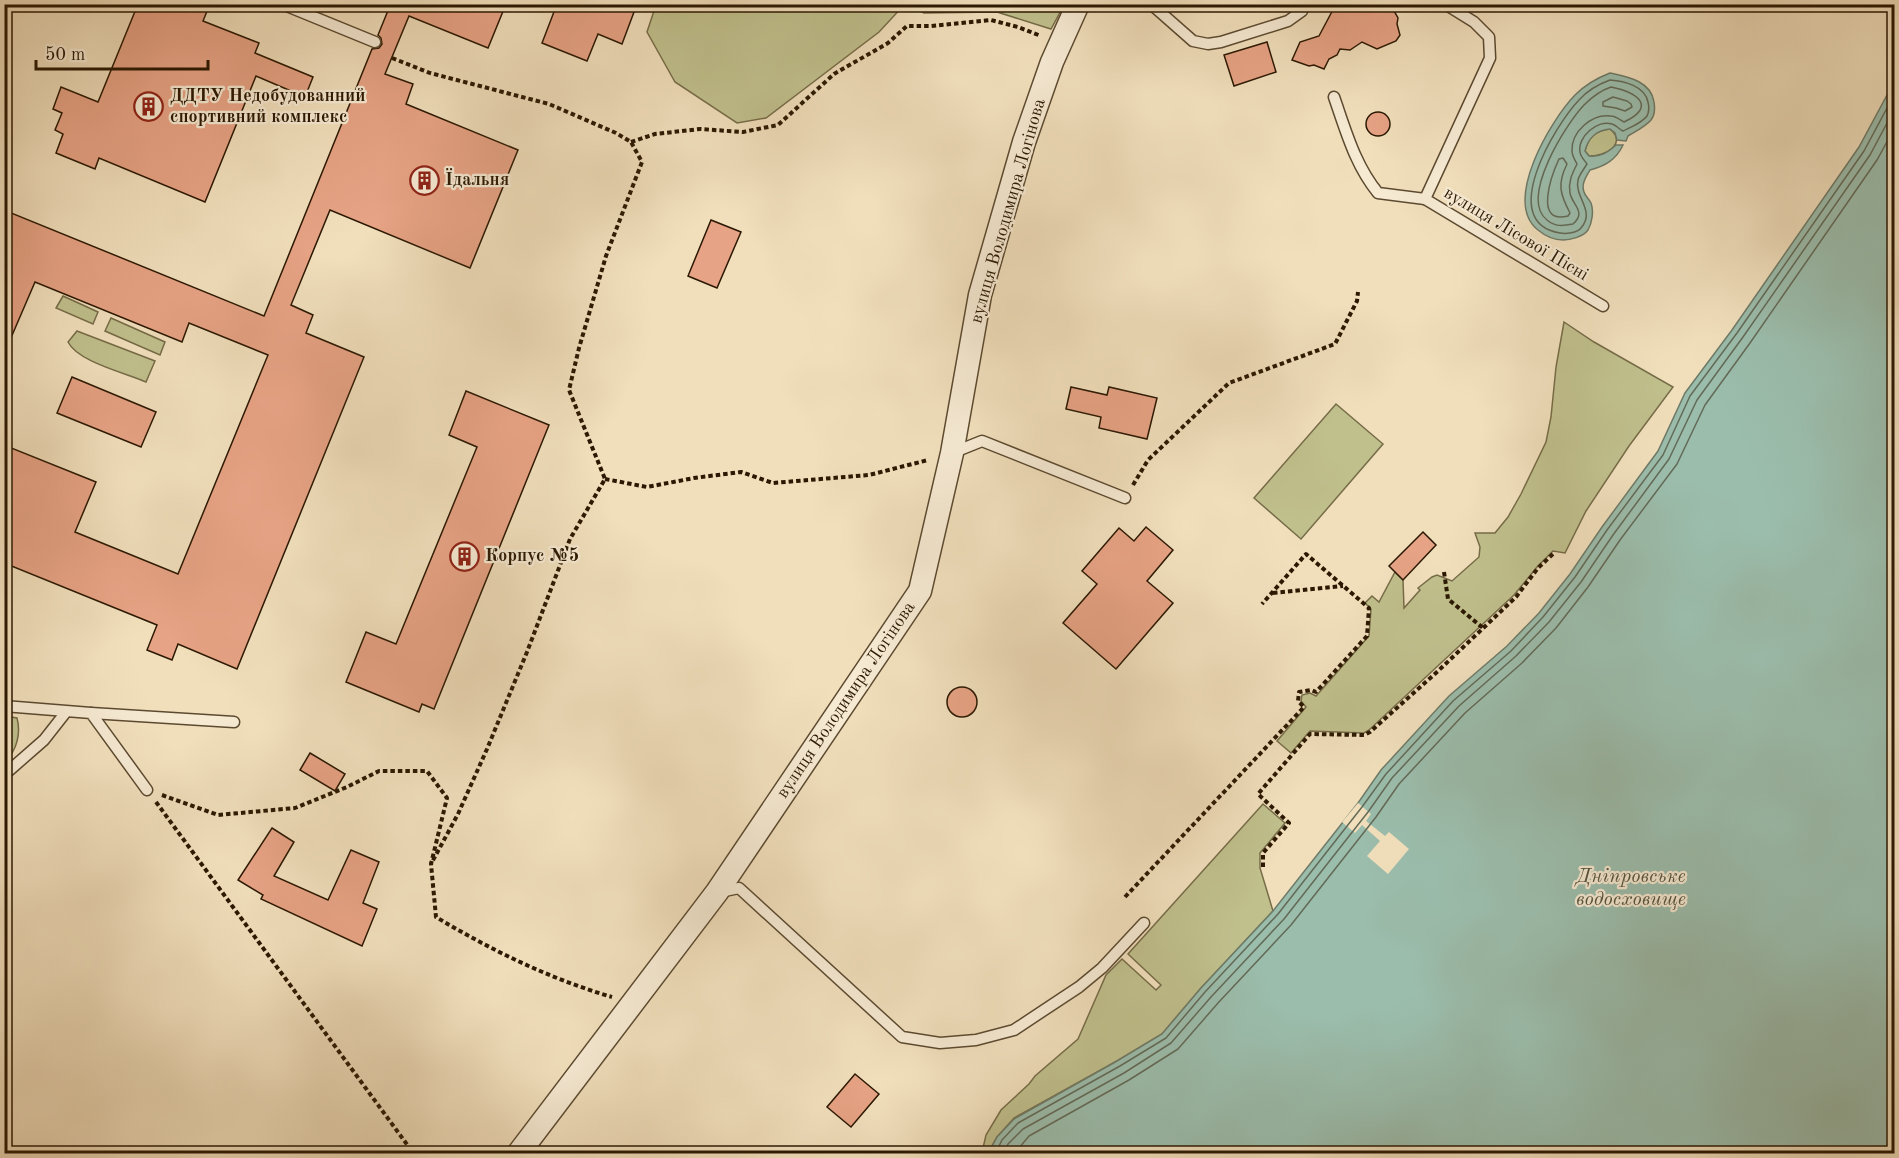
<svg xmlns="http://www.w3.org/2000/svg" width="1899" height="1158" viewBox="0 0 1899 1158" font-family="'Old Standard TT',serif">
  <style>
    .green { fill: #c0c08d; stroke: #766c48; stroke-width: 1.5 }
    .water { fill: #9bbdac; stroke: #6e7b68; stroke-width: 1.5 }
    .pier { fill: #f1dfbc }
    .lines { fill: none; stroke-linecap: round; stroke-linejoin: round }
    .shore { stroke: #636a57; stroke-width: 1.5 }
    .building { fill: #e7a385; stroke: #2b1802; stroke-width: 1.5 }
    .service-casing { stroke: #5c4a30; stroke-width: 13 }
    .minor-casing { stroke: #5c4a30; stroke-width: 25 }
    .path { stroke: #2b1802; stroke-width: 4; stroke-dasharray: 4.5 3; stroke-linecap: butt }
    .service { stroke: #f6ead3; stroke-width: 10 }
    .minor { stroke: #f6ead3; stroke-width: 22 }
    .labels { text-anchor: middle; dominant-baseline: central; stroke-width: 4.5; stroke-linejoin: round; paint-order: stroke }
    .poi-label { font-size: 18px; font-weight: bold; fill: #2b1802; stroke: #f6ead3; text-anchor: start }
    .street-label { font-size: 18px; fill: #2b1802; stroke: #f6ead3 }
    .water-label { font-size: 20px; font-style: italic; fill: #52523e; stroke: #f6ead3 }
  </style>
  <rect width="100%" height="100%" fill="#f1dfbc"/>
  <filter id="stains"><feTurbulence type="fractalNoise" baseFrequency=".00333" numOctaves="4"/><feColorMatrix values="0 0 0 0 .2 0 0 0 0 .09 0 0 0 0 .02 0 0 0 .5 -.17"/></filter>
  <radialGradient id="worn" r=".72"><stop offset=".6" stop-color="#630" stop-opacity="0"/><stop offset="1" stop-color="#630" stop-opacity=".3"/></radialGradient>
  <g class="green">
    <polygon points="656,5 656,4 904,5 879,32 766,118 737,123 675,82 647,32"/>
    <polygon points="908,5 1064,5 1051,29 997,12 924,13"/>
    <path d="M 1610,129 C 1628,144 1604,157 1589,156 L 1585,151 C 1588,138 1597,130 1610,129 Z"/>
    <polygon points="63,296 98,312 93,324 56,308"/>
    <polygon points="111,318 165,342 160,355 105,331"/>
    <polygon points="1564,322 1594,342 1673,387 1629,446 1586,511 1565,553 1553,551 1537,567 1514,595 1369,730 1364,733 1310,731 1291,753 1277,741 1306,707 1301,701 1302,695 1310,693 1316,696 1369,636 1371,609 1365,603 1372,596 1379,602 1395,572 1403,580 1404,608 1420,590 1418,588 1432,577 1437,575 1452,581 1479,557 1480,547 1475,533 1495,533 1508,517 1521,494 1546,442 1551,417 1556,367"/>
    <path d="M 77,331 L 155,361 L 146,382 C 126,373 78,362 68,342 Z"/>
    <polygon points="1336,404 1383,444 1301,539 1254,498"/>
    <path d="M 5,716 L 17,718 C 21,733 17,751 5,761 Z"/>
    <polygon points="1263,804 1285,823 1260,853 1260,868 1273,911 1201,988 1162,1034 1117,1061 1014,1118 997,1137 988,1153 983,1153 983,1148 986,1135 1001,1110 1029,1084 1035,1076 1078,1039 1106,975 1122,959 1156,990 1161,985 1128,954"/>
  </g>
  <g class="water">
    <path d="M 1610,73 C 1628,77 1651,81 1654,102 C 1655,108 1655,115 1651,120 C 1645,127 1636,131 1628,136 L 1626,141 L 1617,140 L 1615,133 L 1610,129 C 1597,130 1588,138 1585,151 L 1589,156 C 1601,157 1607,153 1616,145 L 1623,145 C 1616,160 1605,166 1590,170 C 1586,177 1581,184 1584,192 C 1585,196 1589,199 1591,203 C 1594,211 1592,223 1588,230 C 1583,237 1570,240 1563,240 C 1553,240 1544,235 1538,230 C 1502,201 1551,120 1575,95 C 1585,85 1597,78 1610,73 Z"/>
    <polygon points="1894,82 1894,1153 988,1154 997,1137 1014,1119 1117,1061 1162,1034 1201,988 1273,911 1358,803 1381,770 1449,696 1507,646 1539,613 1570,574 1602,527 1658,451 1685,393 1732,330 1859,147"/>
  </g>
  <polygon class="pier" points="1358,803 1371,814 1366,821 1385,836 1389,832 1409,849 1388,874 1367,856 1380,841 1362,825 1355,833 1342,822"/>
  <g class="lines">
    <g class="shore">
      <path d="M 1610,80 C 1624,81 1645,86 1648,102 C 1649,106 1649,112 1647,116 C 1642,123 1631,127 1623,131 C 1620,130 1616,125 1612,124 C 1598,119 1577,137 1580,152 C 1580,156 1585,161 1587,164 C 1584,169 1579,175 1578,180 C 1574,197 1596,211 1581,228 C 1577,233 1566,234 1560,233 C 1496,223 1555,125 1579,100 C 1587,91 1599,84 1610,80 Z"/>
      <path d="M 1611,87 C 1636,92 1658,106 1624,122 C 1620,120 1616,116 1611,116 C 1592,113 1571,132 1572,151 C 1572,156 1575,160 1577,164 C 1572,174 1568,182 1570,193 C 1572,205 1587,212 1573,224 C 1563,226 1555,227 1547,220 C 1519,198 1566,124 1584,105 C 1591,98 1602,90 1611,87 Z"/>
      <polygon points="1613,97 1627,101 1631,104 1632,107 1625,111 1616,108 1603,106 1603,102"/>
      <path d="M 1563,158 L 1567,164 C 1557,184 1560,194 1570,213 L 1568,216 C 1533,225 1552,174 1559,159 Z"/>
      <polyline points="995,1154 1002,1140 1018,1123 1120,1066 1166,1038 1205,992 1278,914 1362,807 1386,774 1453,701 1511,651 1543,617 1575,577 1607,530 1663,455 1690,396 1737,333 1864,151 1894,95"/>
      <polyline points="1004,1154 1008,1144 1023,1129 1124,1073 1171,1043 1211,997 1284,919 1368,812 1392,778 1459,706 1516,656 1549,622 1581,582 1613,535 1669,459 1697,400 1743,337 1870,155 1894,110"/>
      <polyline points="1014,1154 1029,1136 1129,1080 1178,1049 1218,1003 1291,925 1376,817 1399,784 1465,713 1522,663 1556,628 1588,587 1620,540 1677,464 1705,405 1750,343 1877,160 1894,129"/>
    </g>
  </g>
  <g class="building">
    <polygon points="138,4 210,4 203,21 259,43 255,53 313,77 305,97 256,76 205,202 99,158 95,169 56,153 63,134 55,130 62,113 53,109 61,87 98,102"/>
    <polygon points="383,4 506,4 488,48 409,16 385,74 413,84 406,104 518,150 470,268 330,210 291,305 313,315 306,333 364,357 237,669 178,644 172,660 147,650 157,625 4,563 4,445 96,482 75,532 178,574 268,355 189,323 182,342 35,282 4,354 4,210 264,316 372,49 379,48 382,44 381,38 378,35 389,8"/>
    <polygon points="557,4 637,4 622,44 598,34 587,61 542,43"/>
    <polygon points="1336,4 1390,4 1398,18 1397,24 1400,35 1396,41 1377,49 1362,42 1350,50 1340,49 1337,55 1329,59 1324,69 1314,65 1309,66 1292,60 1300,42 1319,36"/>
    <polygon points="1267,42 1276,72 1234,86 1224,55"/>
    <circle cx="1378" cy="124" r="12"/>
    <polygon points="711,220 741,232 717,288 688,276"/>
    <polygon points="72,377 156,412 141,447 57,413"/>
    <polygon points="1071,387 1107,395 1109,387 1157,398 1147,439 1099,428 1101,417 1066,409"/>
    <polygon points="466,391 549,425 434,709 422,704 419,712 346,682 366,632 396,644 477,447 449,435"/>
    <polygon points="1146,527 1173,550 1147,581 1173,603 1116,669 1063,623 1097,584 1082,571 1119,528 1134,541"/>
    <polygon points="1423,532 1436,545 1403,580 1389,566"/>
    <circle cx="962" cy="702" r="15"/>
    <polygon points="310,753 345,774 335,791 300,770"/>
    <polygon points="272,828 294,842 274,876 328,900 351,850 379,862 363,903 377,909 362,946 261,899 263,895 238,880"/>
    <polygon points="855,1074 879,1094 851,1127 827,1107"/>
  </g>
  <g class="lines">
    <defs>
      <g id="service">
        <polyline points="282,4 375,42"/>
        <polyline points="1151,4 1193,41 1208,44 1221,42 1288,21 1302,11 1305,4"/>
        <polyline points="1445,4 1474,22 1489,37 1490,58 1425,199 1603,306"/>
        <path d="M 1334,97 C 1346,131 1355,165 1378,193 L 1425,199"/>
        <polyline points="952,453 982,441 1125,498"/>
        <polyline points="4,706 91,713 147,790"/>
        <polyline points="91,713 234,722"/>
        <polyline points="4,775 44,740 66,712"/>
        <polyline points="720,892 739,888 902,1037 940,1043 976,1040 1014,1030 1079,987 1102,968 1144,923"/>
      </g>
      <polyline id="minor" points="518,1154 717,892 920,591 952,453 980,295 1024,142 1052,62 1078,4"/>
    </defs>
    <use href="#service" class="service-casing"/>
    <use href="#minor" class="minor-casing"/>
    <g class="path">
      <polyline points="392,58 430,73 549,104 616,133 631,142 642,162 606,256 579,348 569,390 605,479 570,539 527,652 487,749 458,814 431,864"/>
      <polyline points="631,142 655,134 700,129 743,132 778,125 834,74 888,43 907,26 931,26 991,20 1018,27 1041,36"/>
      <polyline points="605,479 647,487 694,478 741,472 773,483 869,475 928,460"/>
      <polyline points="1133,485 1148,460 1229,383 1335,344 1357,301 1358,292"/>
      <polyline points="1444,572 1448,599 1483,628"/>
      <polyline points="1273,593 1343,586"/>
      <path d="M 162,795 L 218,815 L 295,808 L 347,787 L 379,771 L 427,771 L 447,798 L 431,864 L 436,917 C 491,950 550,979 612,997"/>
      <polyline points="156,802 414,1154"/>
      <polyline points="1263,867 1263,853 1289,823 1258,794 1310,734 1364,735 1370,732 1438,671 1516,597 1538,568 1554,553"/>
      <polyline points="1125,897 1304,707 1298,701 1299,692 1311,690 1316,692 1367,636 1369,608 1306,554 1262,604"/>
    </g>
    <use href="#service" class="service"/>
    <use href="#minor" class="minor"/>
  </g>
  <defs>
    <symbol id="building-ring" viewBox="-11 -11 22 22"><circle r="9.5" fill="#f6ead3" stroke="#8f2418" stroke-width="1.5"/><path d="M-4-6H4V6H1V3H-1V6H-4ZM-2.5-4.3h1.7v1.8h-1.7ZM.8-4.3h1.7v1.8H.8ZM-2.5-1h1.7V.8h-1.7ZM.8-1h1.7V.8H.8Z" fill="#8f2418"/></symbol>
  </defs>
  <g fill-rule="evenodd">
    <use href="#building-ring" x="132" y="90" width="33" height="33"/>
    <use href="#building-ring" x="408" y="164" width="33" height="33"/>
    <use href="#building-ring" x="448" y="540" width="33" height="33"/>
  </g>
  <g class="labels">
    <g class="poi-label">
      <text x="170" y="96">ДДТУ Недобудованний<tspan x="170" dy="21">спортивний комплекс</tspan></text>
      <text x="445" y="180">Їдальня</text>
      <text x="485" y="556">Корпус №5</text>
    </g>
    <g class="street-label">
      <text transform="translate(1008 211) rotate(-74)">вулиця Володимира Логінова</text>
      <text transform="translate(1516 234) rotate(31)">вулиця Лісової Пісні</text>
      <text transform="translate(846 700) rotate(-56)">вулиця Володимира Логінова</text>
    </g>
    <g class="water-label">
      <text x="1631" y="877">Дніпровське<tspan x="1631" dy="23">водосховище</tspan></text>
    </g>
  </g>
  <rect width="1899" height="1158" fill="none" stroke="#f1dfbc" stroke-width="24"/>
  <rect x="6" y="6" width="1887" height="1146" fill="none" stroke="#2b1802" stroke-width="3"/>
  <rect x="12" y="12" width="1875" height="1134" fill="none" stroke="#2b1802" stroke-width="1.5"/>
  <path d="M36 60v9h172v-9" fill="none" stroke="#2b1802" stroke-width="3"/>
  <text x="45" y="60" font-size="18" fill="#2b1802" stroke="#f6ead3" stroke-width="4.5" paint-order="stroke">50 m</text>
  <rect width="100%" height="100%" filter="url(#stains)"/>
  <rect width="100%" height="100%" fill="url(#worn)"/>
</svg>
